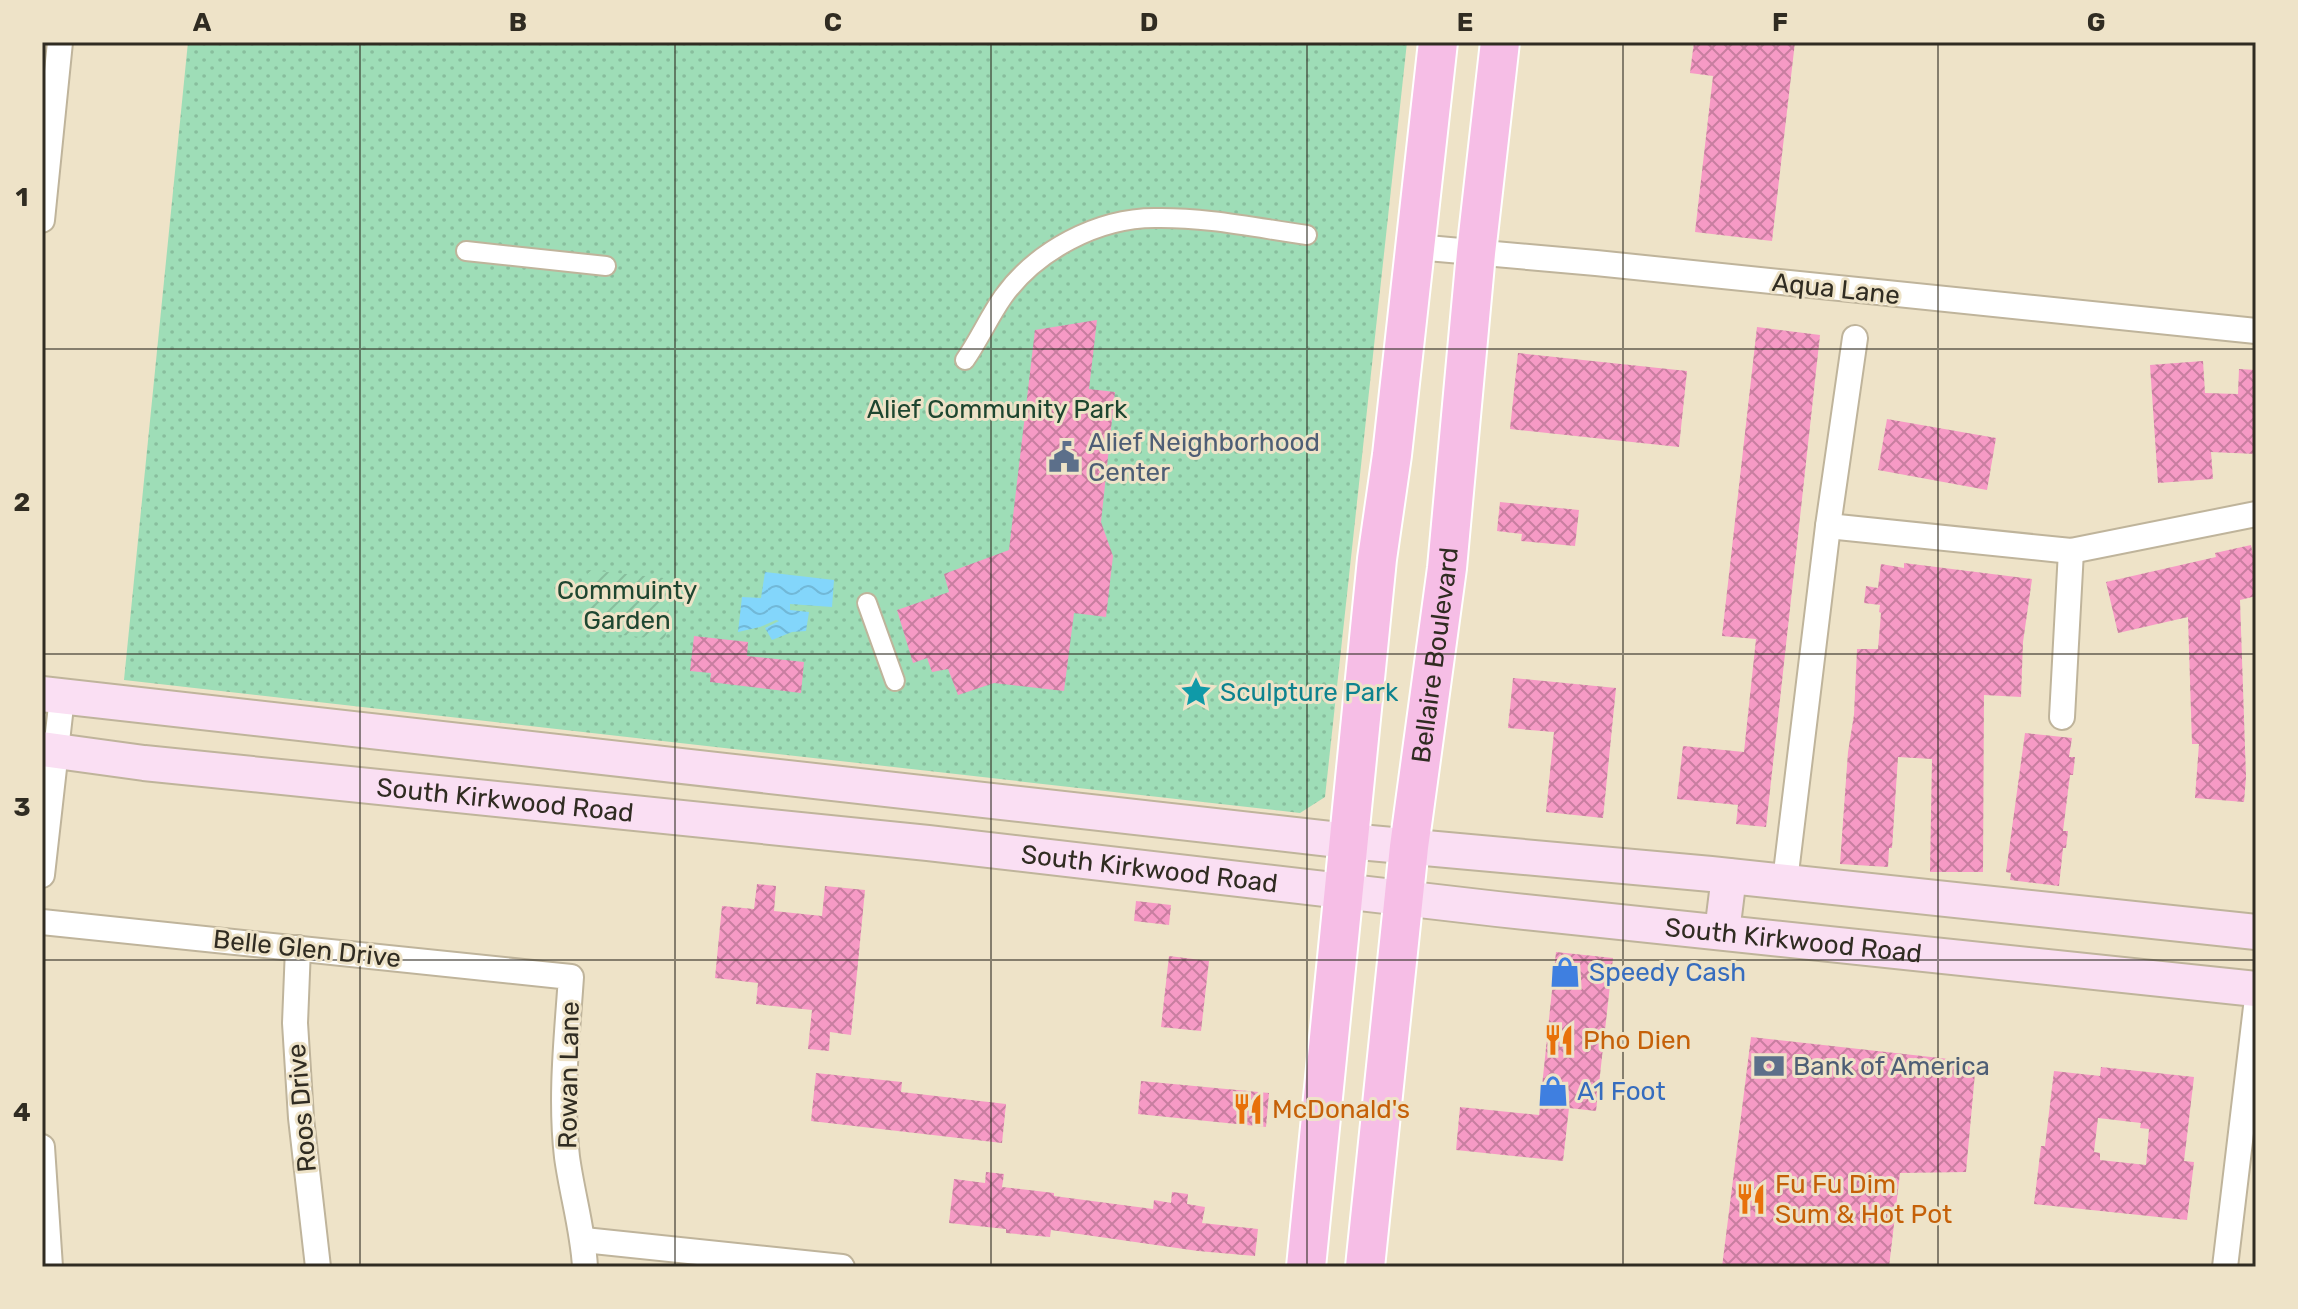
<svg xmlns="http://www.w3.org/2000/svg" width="2298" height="1309" viewBox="0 0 2298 1309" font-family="Rubik,sans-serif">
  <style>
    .park { fill: url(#park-dots) }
    .garden { fill: url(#garden-furrows) }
    .water { fill: url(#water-waves) }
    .building { fill: url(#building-cross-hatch); fill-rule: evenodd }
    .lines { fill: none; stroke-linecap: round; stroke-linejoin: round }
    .pedestrian-casing { stroke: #bfb49b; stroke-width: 22 }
    .minor-casing { stroke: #bfb49b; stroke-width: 28 }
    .secondary-casing { stroke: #bfb49b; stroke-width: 38 }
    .primary-casing { stroke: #fff; stroke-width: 42 }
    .pedestrian { stroke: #fff; stroke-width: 18 }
    .minor { stroke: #fff; stroke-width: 24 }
    .secondary { stroke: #fadff3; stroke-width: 34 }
    .primary { stroke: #f6bee6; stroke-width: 38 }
    .grid { fill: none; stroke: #302c22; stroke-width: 2; stroke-opacity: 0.55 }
    .labels { text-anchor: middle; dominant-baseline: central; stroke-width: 6; stroke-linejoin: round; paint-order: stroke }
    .street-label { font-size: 26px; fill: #302c22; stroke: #eee3c8 }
    .park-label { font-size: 26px; fill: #1e4630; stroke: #eee3c8 }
    .service-label { font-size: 26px; fill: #4e5e75; stroke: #eee3c8; text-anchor: start }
    .culture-label { font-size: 26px; fill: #0d838f; stroke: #eee3c8; text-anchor: start }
    .shop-label { font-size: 26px; fill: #366cbe; stroke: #eee3c8; text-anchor: start }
    .food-label { font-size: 26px; fill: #c56008; stroke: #eee3c8; text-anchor: start }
    .neatline { fill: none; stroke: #302c22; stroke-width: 3 }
    .grid-label { font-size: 26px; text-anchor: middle; font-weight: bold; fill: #302c22 }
  </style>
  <defs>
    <pattern id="park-dots" width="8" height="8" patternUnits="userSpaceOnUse" patternTransform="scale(2)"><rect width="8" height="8" fill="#9eddb7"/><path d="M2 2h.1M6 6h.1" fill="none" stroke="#88be9d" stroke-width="1.8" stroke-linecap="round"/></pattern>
    <pattern id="garden-furrows" width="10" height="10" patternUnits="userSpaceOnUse" patternTransform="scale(2)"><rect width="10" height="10" fill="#9eddb7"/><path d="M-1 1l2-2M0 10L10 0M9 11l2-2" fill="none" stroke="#88be9d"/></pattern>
    <pattern id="water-waves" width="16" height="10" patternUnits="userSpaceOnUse" patternTransform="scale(2)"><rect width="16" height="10" fill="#83d6fb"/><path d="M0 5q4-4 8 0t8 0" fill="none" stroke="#71b8d7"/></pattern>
    <pattern id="building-cross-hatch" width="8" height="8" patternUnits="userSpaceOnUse" patternTransform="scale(2)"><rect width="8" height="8" fill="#f69ac5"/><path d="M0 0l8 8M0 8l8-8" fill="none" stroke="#c87ea0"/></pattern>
  </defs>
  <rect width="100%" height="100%" fill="#eee3c8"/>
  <polygon class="park" points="188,42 1407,42 1325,797 1300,813 124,680"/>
  <polygon class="garden" points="588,570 673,579 665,640 589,631 582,626"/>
  <polygon class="water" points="765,572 834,580 832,607 790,604 790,610 809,612 806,631 792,632 772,640 765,628 779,621 776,620 760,627 738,632 742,597 761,598"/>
  <g class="building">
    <polygon points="1694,42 1795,42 1772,241 1695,232 1713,76 1690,73"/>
    <polygon points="1097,320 1089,389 1115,392 1101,522 1113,556 1106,617 1074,613 1064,691 994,683 958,695 948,669 932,672 927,658 913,663 897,610 949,592 944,574 1009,550 1035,330"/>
    <polygon points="1757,327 1820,335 1766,827 1736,824 1738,805 1677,799 1683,746 1744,752 1756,639 1722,636"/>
    <polygon points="1518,353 1687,371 1679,447 1510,429"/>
    <polygon points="2203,361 2205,393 2238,394 2239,369 2256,370 2256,454 2211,452 2213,479 2158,483 2150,365"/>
    <polygon points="1887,419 1996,438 1987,490 1878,470"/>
    <polygon points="1500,502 1579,510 1575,546 1521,541 1522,534 1497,531"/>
    <polygon points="2251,545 2256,570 2256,596 2240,600 2246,777 2244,802 2195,798 2199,744 2192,744 2188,617 2118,633 2106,582 2216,557 2215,553"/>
    <polygon points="1904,563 2032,579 2023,642 2021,697 1984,695 1983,872 1930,872 1932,759 1898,757 1892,848 1889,848 1888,867 1840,864 1848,752 1854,715 1857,649 1878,649 1881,613 1879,612 1880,605 1864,603 1866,586 1878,588 1881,564 1904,568"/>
    <polygon points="694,636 748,642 747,656 804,662 801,693 710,682 711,673 690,671"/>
    <polygon points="1513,678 1616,688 1603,818 1546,812 1554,732 1508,728"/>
    <polygon points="2025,733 2072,738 2069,757 2075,757 2073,775 2070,775 2063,831 2068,831 2066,848 2063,848 2059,886 2010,880 2011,873 2006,872"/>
    <polygon points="757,884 776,886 774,911 822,916 825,886 865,890 851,1035 830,1032 829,1051 808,1049 812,1010 756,1004 758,983 715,978 722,906 754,909"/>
    <polygon points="1136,901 1171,905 1169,925 1134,921"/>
    <polygon points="1556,952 1613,958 1596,1111 1569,1108 1563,1161 1456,1150 1460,1107 1539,1115"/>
    <polygon points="1169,956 1209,961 1201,1031 1161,1027"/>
    <polygon points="1751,1037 1976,1062 1966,1172 1900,1173 1889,1267 1722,1267"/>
    <path d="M 2101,1067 L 2194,1077 L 2184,1161 L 2194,1162 L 2187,1220 L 2034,1204 L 2041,1146 L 2045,1146 L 2054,1071 L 2100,1076 ZM 2098,1118 L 2141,1123 L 2140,1128 L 2149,1129 L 2146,1165 L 2100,1160 L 2100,1153 L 2094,1152 Z"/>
    <polygon points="816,1073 902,1082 901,1092 1006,1104 1002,1143 811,1121"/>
    <polygon points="1141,1081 1269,1093 1266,1127 1138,1114"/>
    <polygon points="986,1172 1004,1174 1002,1187 1054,1193 1054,1196 1153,1209 1154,1200 1171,1203 1172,1192 1188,1194 1187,1204 1205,1207 1202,1223 1258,1229 1255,1256 1198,1251 1051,1230 1050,1237 1006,1233 1006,1229 949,1223 954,1179 985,1183"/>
  </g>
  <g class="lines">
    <defs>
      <g id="pedestrian">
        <polyline points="466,251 606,266"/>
        <path d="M 965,360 C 979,340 989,317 1003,297 C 1036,251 1097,218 1155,218 C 1205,217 1257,228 1307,235"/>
        <polyline points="867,603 895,681"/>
      </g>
      <g id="minor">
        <polyline points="42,220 60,42"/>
        <polyline points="1416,247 1596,263 2256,331"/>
        <polyline points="1828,526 2071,551 2256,514"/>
        <polyline points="2062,717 2071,551"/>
        <polyline points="42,875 62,697"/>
        <polyline points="1785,881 1828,526 1855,338"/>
        <path d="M 42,922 L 571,977 C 567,1036 560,1097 567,1157 C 572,1194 583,1230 585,1267"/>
        <polyline points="298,948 295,1023 301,1118 318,1267"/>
        <polyline points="42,1147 50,1267"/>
        <polyline points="584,1240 842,1267"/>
        <polyline points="2225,1267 2256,1007"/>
      </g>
      <g id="secondary">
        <polyline points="42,694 1348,841 1711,874 2256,932"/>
        <path id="s1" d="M 42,749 L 144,763 L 928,843 L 1497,909 L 2256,989"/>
        <polyline points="1722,932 1729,876"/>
      </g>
      <g id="primary">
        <polyline points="1306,1267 1377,559 1392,455 1438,42"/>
        <path id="s2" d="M 1365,1267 L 1409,847 L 1447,568 L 1476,253 L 1500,42"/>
      </g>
    </defs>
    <use href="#pedestrian" class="pedestrian-casing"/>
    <use href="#minor" class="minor-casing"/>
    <use href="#secondary" class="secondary-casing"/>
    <use href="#primary" class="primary-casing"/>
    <use href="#pedestrian" class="pedestrian"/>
    <use href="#minor" class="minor"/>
    <use href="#secondary" class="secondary"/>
    <use href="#primary" class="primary"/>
  </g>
  <path class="grid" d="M 360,42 L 360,1267M 675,42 L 675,1267M 991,42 L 991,1267M 1307,42 L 1307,1267M 1623,42 L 1623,1267M 1938,42 L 1938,1267M 42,349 L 2256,349M 42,654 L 2256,654M 42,960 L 2256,960"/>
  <defs>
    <symbol id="civic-bare" viewBox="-9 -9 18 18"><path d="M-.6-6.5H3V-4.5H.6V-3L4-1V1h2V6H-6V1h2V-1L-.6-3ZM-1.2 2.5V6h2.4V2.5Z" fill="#5c6f8a" stroke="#eee3c8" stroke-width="2.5" paint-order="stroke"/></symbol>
    <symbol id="sight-bare" viewBox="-9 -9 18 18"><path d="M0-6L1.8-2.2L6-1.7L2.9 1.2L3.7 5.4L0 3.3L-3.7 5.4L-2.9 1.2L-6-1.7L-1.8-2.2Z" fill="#0f9aa8" stroke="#eee3c8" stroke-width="2.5" paint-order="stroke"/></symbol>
    <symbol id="shop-bare" viewBox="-9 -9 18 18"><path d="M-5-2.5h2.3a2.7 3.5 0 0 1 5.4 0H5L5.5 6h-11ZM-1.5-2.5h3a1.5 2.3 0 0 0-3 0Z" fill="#3f7fe0" stroke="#eee3c8" stroke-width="2.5" paint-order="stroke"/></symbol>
    <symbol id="restaurant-bare" viewBox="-9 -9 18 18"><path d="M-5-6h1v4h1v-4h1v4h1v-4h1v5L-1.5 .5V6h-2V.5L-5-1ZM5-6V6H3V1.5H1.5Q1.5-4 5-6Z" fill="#e8710a" stroke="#eee3c8" stroke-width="2.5" paint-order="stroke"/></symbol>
    <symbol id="bank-bare" viewBox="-9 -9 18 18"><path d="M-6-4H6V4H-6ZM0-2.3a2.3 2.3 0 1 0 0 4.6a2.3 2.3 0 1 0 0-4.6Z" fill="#5c6f8a" stroke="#eee3c8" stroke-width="2.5" paint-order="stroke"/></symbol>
  </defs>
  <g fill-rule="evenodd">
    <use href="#civic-bare" x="1042" y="435" width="44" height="44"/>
    <use href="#sight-bare" x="1174" y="670" width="44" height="44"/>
    <use href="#shop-bare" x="1543" y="950" width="44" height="44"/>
    <use href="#restaurant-bare" x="1537" y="1018" width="44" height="44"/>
    <use href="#bank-bare" x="1747" y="1044" width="44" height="44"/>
    <use href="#shop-bare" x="1531" y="1069" width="44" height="44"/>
    <use href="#restaurant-bare" x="1226" y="1087" width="44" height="44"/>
    <use href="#restaurant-bare" x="1729" y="1177" width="44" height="44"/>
  </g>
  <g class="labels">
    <g class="street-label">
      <text transform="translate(1836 289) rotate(6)">Aqua Lane</text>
      <text stroke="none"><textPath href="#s2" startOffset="616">Bellaire Boulevard</textPath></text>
      <text stroke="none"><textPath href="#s1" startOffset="466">South Kirkwood Road</textPath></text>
      <text stroke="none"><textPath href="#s1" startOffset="1114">South Kirkwood Road</textPath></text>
      <text stroke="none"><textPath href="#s1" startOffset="1762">South Kirkwood Road</textPath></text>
      <text transform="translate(307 949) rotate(6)">Belle Glen Drive</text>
      <text transform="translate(569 1075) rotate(-89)">Rowan Lane</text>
      <text transform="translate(302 1108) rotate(-95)">Roos Drive</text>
    </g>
    <g class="park-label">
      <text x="997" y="409">Alief Community Park</text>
      <text x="627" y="590">Commuinty<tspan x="627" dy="30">Garden</tspan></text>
    </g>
    <g class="service-label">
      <text x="1088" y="442">Alief Neighborhood<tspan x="1088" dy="30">Center</tspan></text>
      <text x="1793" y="1066">Bank of America</text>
    </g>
    <g class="culture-label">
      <text x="1220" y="692">Sculpture Park</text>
    </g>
    <g class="shop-label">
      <text x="1589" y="972">Speedy Cash</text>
      <text x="1577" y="1091">A1 Foot</text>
    </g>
    <g class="food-label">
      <text x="1583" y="1040">Pho Dien</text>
      <text x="1272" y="1109">McDonald's</text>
      <text x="1775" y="1184">Fu Fu Dim<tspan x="1775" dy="30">Sum &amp; Hot Pot</tspan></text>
    </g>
  </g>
  <rect width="2298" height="1309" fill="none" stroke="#eee3c8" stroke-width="88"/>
  <rect x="44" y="44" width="2210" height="1221" class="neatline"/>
  <g class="grid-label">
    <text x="202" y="31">A</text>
    <text x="518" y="31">B</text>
    <text x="833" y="31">C</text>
    <text x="1149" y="31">D</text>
    <text x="1465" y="31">E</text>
    <text x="1780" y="31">F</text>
    <text x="2096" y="31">G</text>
    <text x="22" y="206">1</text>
    <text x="22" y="511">2</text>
    <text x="22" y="816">3</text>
    <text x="22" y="1121">4</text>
  </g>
</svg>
